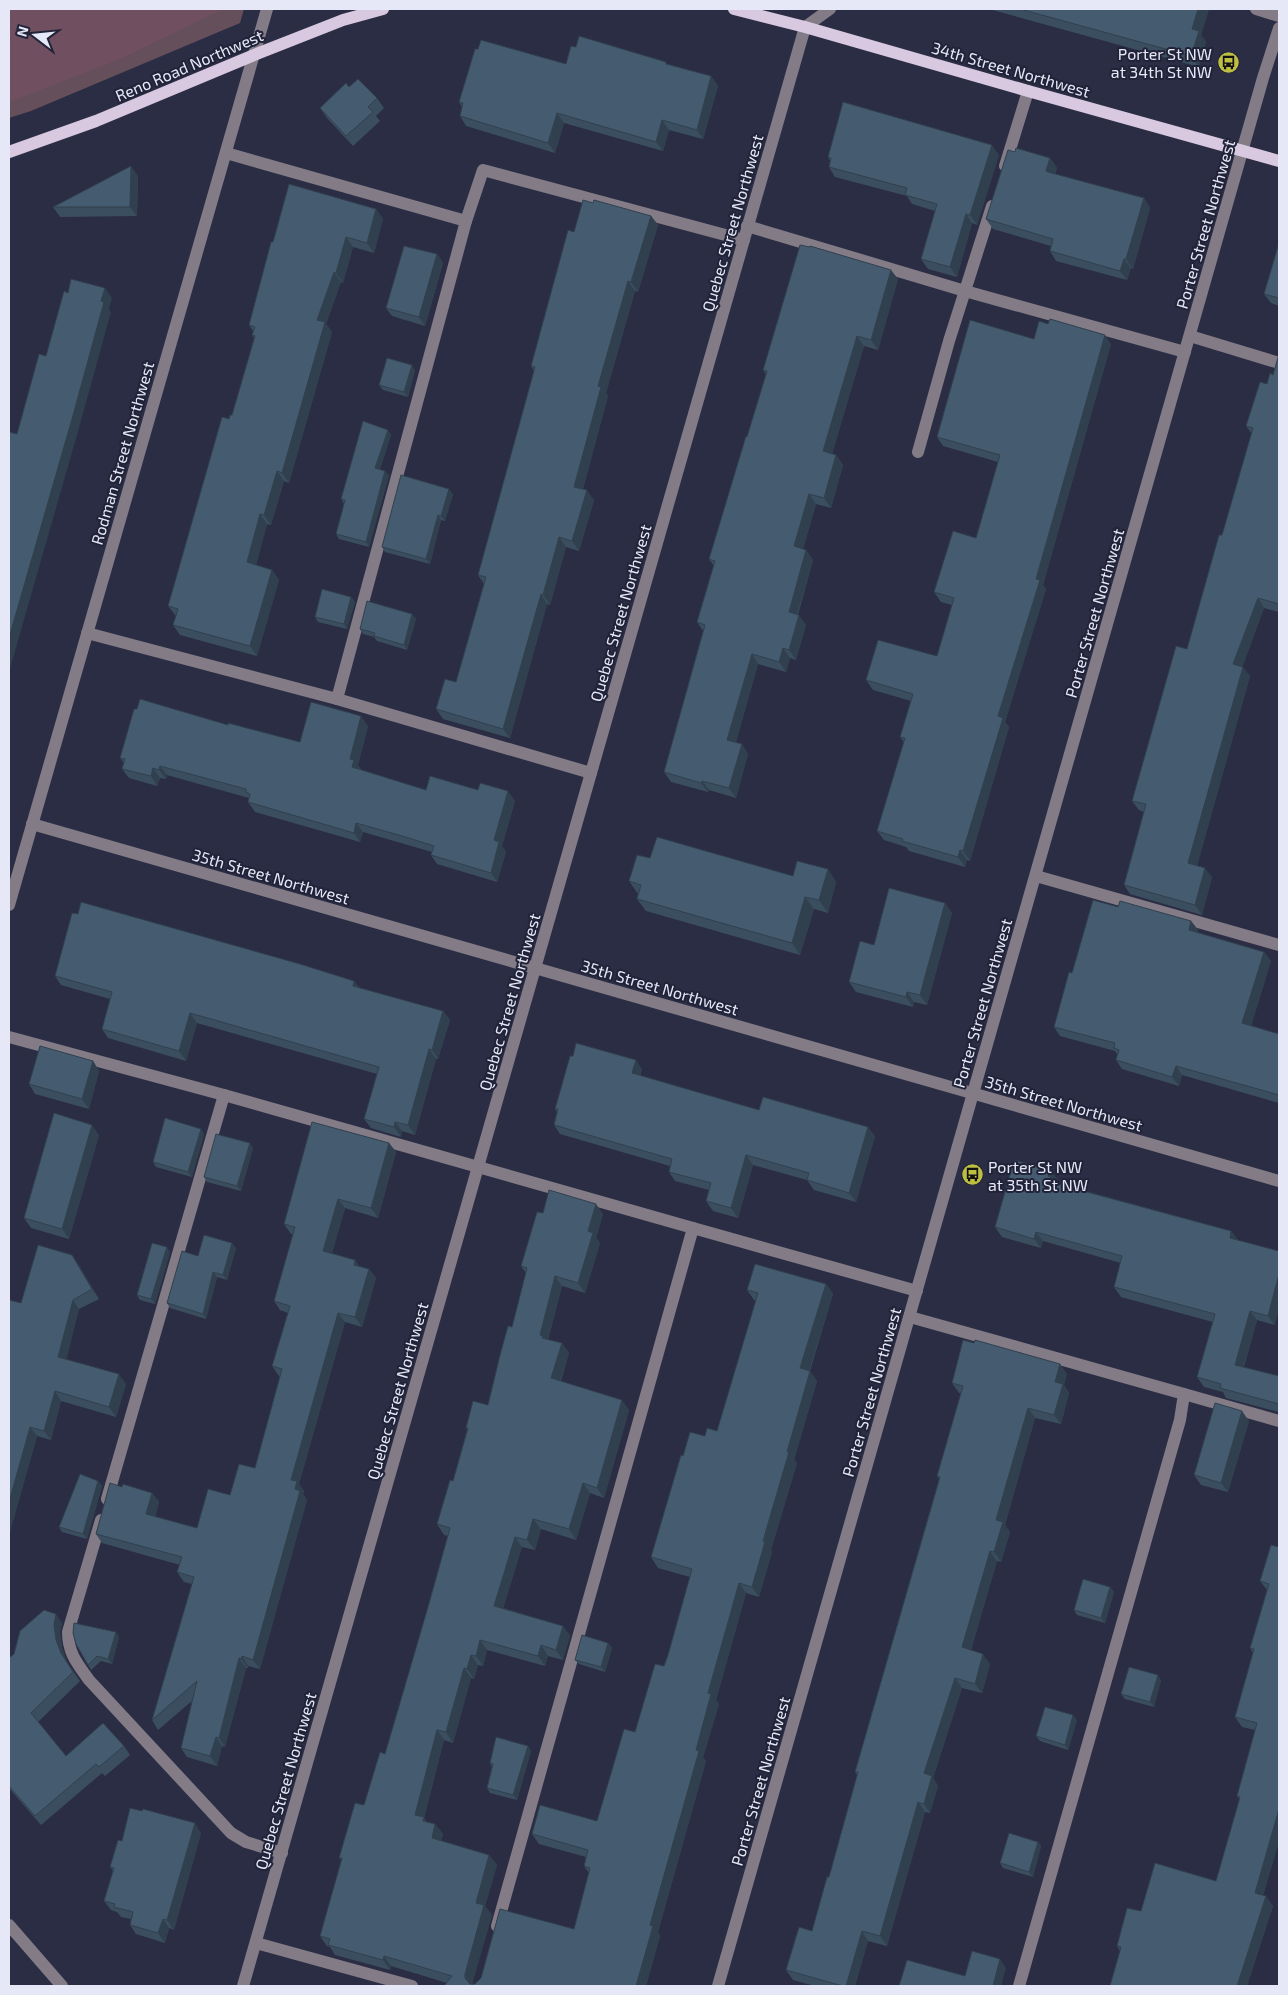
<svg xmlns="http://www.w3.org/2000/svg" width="1288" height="1995" viewBox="0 0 1288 1995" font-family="'Exo 2',sans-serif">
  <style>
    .green { fill: #654f5a }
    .forest { fill: #705060 }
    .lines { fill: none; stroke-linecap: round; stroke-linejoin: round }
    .minor { stroke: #837c87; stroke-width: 12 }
    .major { stroke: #d8c9e0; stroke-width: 12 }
    .wall { fill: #3b4e5f }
    .shaded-wall { fill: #30404e }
    .building { fill: #455b6f; stroke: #30404e }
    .labels { text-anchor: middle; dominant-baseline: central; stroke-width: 4; stroke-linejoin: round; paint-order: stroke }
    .poi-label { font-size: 16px; fill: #e6e8f7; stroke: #212339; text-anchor: end }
    .street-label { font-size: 16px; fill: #e6e8f7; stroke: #212339 }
  </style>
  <rect width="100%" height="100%" fill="#2b2d44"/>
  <polygon class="green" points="9,9 244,9 240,23 31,111 9,118"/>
  <polygon class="forest" points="9,9 223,9 118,60 9,102"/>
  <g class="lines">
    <g class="minor">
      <polyline points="1256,9 1279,16"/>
      <polyline points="226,153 466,221 483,170 744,240"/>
      <polyline points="1005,166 1028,91"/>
      <polyline points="466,221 337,699 591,773"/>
      <polyline points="747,226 965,291 1185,352"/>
      <polyline points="1190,336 1279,363"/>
      <polyline points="918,452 949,341 992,206"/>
      <polyline points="87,633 337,699"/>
      <polyline points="32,824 1279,1181"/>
      <polyline points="1036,876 1279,945"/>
      <polyline points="9,905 267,9"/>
      <polyline points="9,1037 224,1095"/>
      <polyline points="693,1228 917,1291"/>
      <polyline points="910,1317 1184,1394 1180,1420 1019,1986"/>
      <polyline points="1184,1394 1279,1421"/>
      <polyline points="107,1499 224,1095 693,1228 497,1926"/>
      <path d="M 101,1520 L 68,1632 C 68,1653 77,1663 89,1680 L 231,1833 L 246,1842 L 282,1853"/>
      <polyline points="9,1925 62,1986"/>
      <polyline points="256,1943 412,1986"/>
      <polyline points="243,1986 805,27 830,9"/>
      <polyline points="718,1986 1263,78 1279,28"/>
    </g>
    <g class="major">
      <polyline points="734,9 805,27 1028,91 1279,161"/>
      <polyline points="9,152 96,121 254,55 343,20 383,9"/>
    </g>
  </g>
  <g class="wall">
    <polygon points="989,9 1209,9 1201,35 1206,42 1199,67"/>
    <polygon points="576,47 668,64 711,76 718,86 703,139 669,130 663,151 564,123 555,153 466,126 460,116 462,107 459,102 566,64"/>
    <polygon points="349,87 377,98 384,108 376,116 380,121 353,146 327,118 320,108"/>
    <polygon points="1015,152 1050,158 1057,168 1055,174 1144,198 1150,208 1133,269 1131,268 1127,280 1056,261 1050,251 1051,246 993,229 986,219"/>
    <polygon points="999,155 977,225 972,223 957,277 928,269 921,259 935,211 912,204 907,196 835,177 829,167 830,161 828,157"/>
    <polygon points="138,176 137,216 60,217 53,207"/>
    <polygon points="593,203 651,216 658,225 638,292 635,291 606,393 608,396 583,489 594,500 579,551 566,547 550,605 547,604 510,738 443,719 436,709 456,682 484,584 478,575 534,371 531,366"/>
    <polygon points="376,209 383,219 374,253 353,247 343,283 341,282 326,324 332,332 289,483 284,481 271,525 267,524 256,565 272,570 279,580 257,656 180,635 173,625 176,616 168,606 229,419 232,415 254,338 252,335 253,331 249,325 273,242"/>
    <polygon points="1279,243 1279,306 1271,303 1264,294"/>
    <polygon points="437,254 443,263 425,326 392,316 386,308"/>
    <polygon points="898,279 878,350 864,346 832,454 836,455 843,465 831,508 816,504 803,549 806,550 813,560 798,615 806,625 796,660 790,658 786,672 758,664 736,742 742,744 748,754 736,798 709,790 708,792 671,782 664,772 703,631 697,622 714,566 709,559 766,374 763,370"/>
    <polygon points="1034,339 1111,344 1043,585 1046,589 1005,722 1009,727 970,861 967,860 965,867 909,851 906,847 884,840 877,831 904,742 900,737 911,701 873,690 866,680 937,656 952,605 941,602 934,592 976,538 998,462 943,446 937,437"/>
    <polygon points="1279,354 1279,612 1264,608 1242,667 1250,676 1197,866 1212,877 1202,915 1130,894 1124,885 1144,812 1139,810 1132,801 1187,649 1222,535 1252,434 1246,426 1267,384 1273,375"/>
    <polygon points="415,370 408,397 383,390 379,385"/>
    <polygon points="388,430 391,435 380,469 389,475 369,547 339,539 336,534 344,504 341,499"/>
    <polygon points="453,494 445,521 441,520 430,564 385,552 382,547"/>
    <polygon points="351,597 355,602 347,629 318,622 315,617"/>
    <polygon points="412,614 416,619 407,650 377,641 374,637 363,634 360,629"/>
    <polygon points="228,725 300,742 368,726 358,765 361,770 426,790 515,801 502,846 506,852 497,882 437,864 431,855 432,852 363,832 360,842 255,812 248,802 249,798 167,775 166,779 160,778 157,786 129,778 122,769 124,763 120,758"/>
    <polygon points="650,858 793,876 828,869 836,882 828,913 814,909 800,955 646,911 637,899 638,894 629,881"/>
    <polygon points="945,903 952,913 927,1005 914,1002 913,1007 856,992 849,982 874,945"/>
    <polygon points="1118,907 1191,921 1198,930 1197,933 1264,952 1271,961 1251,1026 1279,1034 1279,1103 1182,1075 1179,1086 1122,1069 1116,1060 1117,1054 1115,1051 1060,1036 1054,1027 1072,973"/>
    <polygon points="55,976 354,981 360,988 443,1011 450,1020 438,1059 436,1059 415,1135 402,1131 401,1137 371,1128 364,1119 377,1074 197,1023 186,1061 108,1038 102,1029 110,999 61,985"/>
    <polygon points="93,1061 99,1071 89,1109 35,1094 29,1084"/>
    <polygon points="642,1069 640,1076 759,1110 875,1136 856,1202 814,1190 807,1180 753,1165 738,1218 713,1211 706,1201 709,1190 675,1181 669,1172 670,1166 560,1134 554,1125 557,1112 555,1109"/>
    <polygon points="201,1129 204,1134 192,1177 156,1167 153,1162"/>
    <polygon points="99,1135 69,1239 31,1228 24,1218"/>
    <polygon points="389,1143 396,1152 378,1218 345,1208 332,1253 355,1260 359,1266 369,1269 376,1278 362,1327 345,1322 299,1484 304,1491 303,1494 307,1500 260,1669 248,1666 248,1668 246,1668 225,1747 222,1746 217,1766 187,1757 181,1748 192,1701 158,1730 152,1720 192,1584 184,1582 177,1572 180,1565 102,1543 96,1534 122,1487 152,1493 159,1502 155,1517 197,1528 230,1495 255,1468 280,1376 279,1376 272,1366 288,1313 280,1310 274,1301 293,1234 291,1234 284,1224"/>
    <polygon points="253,1148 241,1191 207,1182 204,1177"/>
    <polygon points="1050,1170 1057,1179 1056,1183 1231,1231 1238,1240 1275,1325 1257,1320 1244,1367 1279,1376 1279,1412 1226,1398 1223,1392 1204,1387 1197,1377 1213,1322 1121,1297 1114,1287 1121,1263 1043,1241 1041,1248 1002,1237 995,1227"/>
    <polygon points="543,1213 603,1214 596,1238 600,1243 585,1293 562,1286 548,1340 562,1343 569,1353 561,1381 629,1410 604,1498 590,1493 576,1540 541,1529 535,1550 522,1547 503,1608 563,1626 570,1636 563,1660 548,1656 545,1666 487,1650 483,1666 478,1665 474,1679 471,1678 453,1743 444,1740 424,1818 427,1822 435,1824 443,1834 441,1841 489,1855 497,1865 485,1906 492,1915 472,1984 475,1984 574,1929 589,1873 584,1866 586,1857 539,1844 532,1834 597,1821 664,1666 668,1655 690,1577 658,1568 651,1557 683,1456 705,1436 717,1431 756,1301 754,1300 747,1290 826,1284 833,1294 810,1371 817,1381 794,1460 797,1463 771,1550 772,1552 759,1597 746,1593 716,1700 719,1704 703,1757 706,1761 658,1932 660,1936 646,1986 444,1986 447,1983 391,1966 390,1970 335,1955 330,1947 327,1946 320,1936 342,1860 339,1858 364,1805 385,1754 428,1607 448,1536 444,1535 437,1524 453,1481 467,1430 466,1428 488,1405 512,1327 526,1273 521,1266"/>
    <polygon points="236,1248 227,1280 217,1277 206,1319 170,1308 167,1303 198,1256"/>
    <polygon points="170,1252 155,1304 140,1300 137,1295"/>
    <polygon points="72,1255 78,1264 99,1299 79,1309 66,1359 126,1384 116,1417 61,1401 51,1440 37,1436 9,1535 21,1303"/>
    <polygon points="1067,1374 1064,1385 1069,1393 1061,1424 1035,1418 1005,1525 1010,1532 1001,1562 997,1561 971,1650 990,1664 982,1693 962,1688 933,1778 938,1786 930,1813 925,1812 887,1946 868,1941 855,1986 815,1986 793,1980 786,1970 812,1931 829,1877 857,1775 855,1772 939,1479 937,1476 961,1393 959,1393 952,1383"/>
    <polygon points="1249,1421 1228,1492 1201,1485 1194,1475"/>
    <polygon points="98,1481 102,1486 87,1539 62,1532 59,1527"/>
    <polygon points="1279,1547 1279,1841 1263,1895 1273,1906 1247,1986 1110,1986 1120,1951 1117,1946 1141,1911 1216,1881 1240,1800 1237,1796 1255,1730 1242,1727 1235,1717 1253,1653 1250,1648 1267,1590 1260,1581"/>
    <polygon points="1110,1587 1114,1592 1105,1623 1077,1615 1074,1610"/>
    <polygon points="62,1623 60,1632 62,1648 67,1662 80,1681 38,1722 66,1756 124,1746 130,1755 105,1776 102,1773 41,1825 9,1788 9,1658"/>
    <polygon points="116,1632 119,1637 112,1664 101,1661 91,1670 88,1665"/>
    <polygon points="608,1643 612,1648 605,1672 579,1664 575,1660"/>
    <polygon points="1161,1680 1154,1707 1125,1699 1121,1694"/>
    <polygon points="1077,1720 1068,1750 1040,1741 1036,1736"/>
    <polygon points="531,1751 517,1800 490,1793 487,1788 492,1767 490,1763"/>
    <polygon points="201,1833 174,1930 169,1928 165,1943 136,1934 130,1925 131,1919 121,1917 117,1912 111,1910 104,1901 113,1871 110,1867 122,1841"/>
    <polygon points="1038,1842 1041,1846 1033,1877 1003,1868 1000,1863"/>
  </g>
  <g class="shaded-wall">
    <polygon points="1198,9 1209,9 1201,35 1206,42 1199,67 1191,56 1192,29"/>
    <polygon points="711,76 718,86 703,139 697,130"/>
    <polygon points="557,113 564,123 555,153 548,143"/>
    <polygon points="662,120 669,130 663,151 656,142"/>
    <polygon points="992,145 999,155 977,225 970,215"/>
    <polygon points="1050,158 1057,168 1053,181 1046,171"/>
    <polygon points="131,166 138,176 137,216 130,207"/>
    <polygon points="1144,198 1150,208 1133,269 1126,259"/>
    <polygon points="376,209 383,219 374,253 367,243"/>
    <polygon points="966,214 972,223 957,277 950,267"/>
    <polygon points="651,216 658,225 638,292 631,282"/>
    <polygon points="346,237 353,247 343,283 336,273"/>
    <polygon points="437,254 443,263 425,326 419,317"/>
    <polygon points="1124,259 1131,268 1127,280 1120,271"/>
    <polygon points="891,270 898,279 878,350 871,340"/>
    <polygon points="334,272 341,282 326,324 332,332 289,483 282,473 317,320"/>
    <polygon points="628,281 635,291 606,393 608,396 581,496 574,487 598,386"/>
    <polygon points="105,288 112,298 109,309 111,312 79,428 9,672 9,638"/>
    <polygon points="1105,335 1111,344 1043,585 1046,589 1005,722 1009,727 970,861 963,851 998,716"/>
    <polygon points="857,336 864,346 830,461 823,451"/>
    <polygon points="412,365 415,370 408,397 404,392"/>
    <polygon points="388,430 391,435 379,473 375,468"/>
    <polygon points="836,455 843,465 831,508 824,498"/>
    <polygon points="277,471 284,481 271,525 264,515"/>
    <polygon points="385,471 389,475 369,547 366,542"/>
    <polygon points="449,489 453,494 445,521 441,516"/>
    <polygon points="587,490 594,500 579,551 572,541"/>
    <polygon points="809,494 816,504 801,556 794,546"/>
    <polygon points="260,514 267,524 254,572 247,562"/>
    <polygon points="438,515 441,520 430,564 426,559"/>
    <polygon points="559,537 566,547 550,605 543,595"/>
    <polygon points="806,550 813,560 795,622 789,612"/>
    <polygon points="272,570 279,580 257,656 250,646"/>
    <polygon points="541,594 547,604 510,738 503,729"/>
    <polygon points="351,597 355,602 347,629 344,624"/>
    <polygon points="1258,598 1264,608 1240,674 1233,664"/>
    <polygon points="412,614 416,619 407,650 404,645"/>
    <polygon points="799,615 806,625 796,660 789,650"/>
    <polygon points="783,648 790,658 786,672 779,662"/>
    <polygon points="752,654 758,664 734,749 727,740"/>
    <polygon points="1243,667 1250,676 1195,873 1188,863"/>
    <polygon points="361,716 368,726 358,765 361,769 359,777 352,767 350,759"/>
    <polygon points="742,744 748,754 736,798 729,788"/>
    <polygon points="160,766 167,775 166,779 159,770"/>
    <polygon points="153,768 160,778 157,786 151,776"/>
    <polygon points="702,781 709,790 708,792 701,783"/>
    <polygon points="508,791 515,801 502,846 506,852 497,882 491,873 494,840"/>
    <polygon points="356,823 363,832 360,842 354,833"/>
    <polygon points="960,850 967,860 965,867 958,857"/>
    <polygon points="1205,868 1212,877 1202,915 1195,905"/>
    <polygon points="828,869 836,882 828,913 819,900"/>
    <polygon points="805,897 814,909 800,955 792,943"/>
    <polygon points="945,903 952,913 927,1005 920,995"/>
    <polygon points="1191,921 1198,930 1195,939 1189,930"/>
    <polygon points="1264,952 1271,961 1249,1032 1242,1023"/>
    <polygon points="354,981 361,990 353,986"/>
    <polygon points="907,992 914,1002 913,1007 906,997"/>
    <polygon points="443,1011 450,1020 438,1059 432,1050"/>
    <polygon points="190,1013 197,1023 186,1061 179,1051"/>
    <polygon points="429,1049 436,1059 415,1135 408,1125"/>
    <polygon points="636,1060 642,1069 638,1083 632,1073"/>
    <polygon points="93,1061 99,1071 89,1109 82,1099"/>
    <polygon points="1176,1066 1182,1075 1179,1086 1172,1077"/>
    <polygon points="395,1122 402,1131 401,1137 394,1127"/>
    <polygon points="92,1125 99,1135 69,1239 62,1229"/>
    <polygon points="868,1127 875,1136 856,1202 849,1193"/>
    <polygon points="201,1129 204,1134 192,1177 188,1172"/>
    <polygon points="250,1143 253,1148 241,1191 237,1186"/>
    <polygon points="389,1143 396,1152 378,1218 371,1208"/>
    <polygon points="746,1155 753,1165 738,1218 731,1208"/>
    <polygon points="1050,1170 1057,1179 1055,1183 1050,1182 1048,1176"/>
    <polygon points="338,1199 345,1208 330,1260 323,1251"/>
    <polygon points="596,1204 603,1214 596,1238 600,1243 585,1293 578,1283 588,1231"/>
    <polygon points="1231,1231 1238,1240 1230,1238"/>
    <polygon points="1036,1232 1043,1241 1041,1248 1034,1239"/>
    <polygon points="232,1243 236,1248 227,1280 223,1275"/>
    <polygon points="167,1247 170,1252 155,1304 151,1299"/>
    <polygon points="72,1255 78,1264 99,1299 92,1289"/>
    <polygon points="355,1260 362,1270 354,1265"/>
    <polygon points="369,1269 376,1278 362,1327 355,1317"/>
    <polygon points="213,1272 217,1277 206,1319 203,1314"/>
    <polygon points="1279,1274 1279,1309 1275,1325 1268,1316"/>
    <polygon points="555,1276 562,1286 547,1343 540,1335"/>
    <polygon points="826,1284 833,1294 807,1378 800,1368"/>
    <polygon points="73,1300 79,1309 65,1366 58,1357"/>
    <polygon points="1250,1311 1257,1320 1241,1375 1235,1365"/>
    <polygon points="338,1313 345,1322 299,1484 304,1491 303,1494 307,1500 260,1669 253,1660 295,1489 291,1480"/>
    <polygon points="562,1343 569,1353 558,1388 551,1378"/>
    <polygon points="1060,1364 1067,1374 1064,1385 1069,1393 1061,1424 1054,1415 1055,1382"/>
    <polygon points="810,1371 817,1381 794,1460 797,1463 771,1550 772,1552 759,1597 752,1587 787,1452"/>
    <polygon points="119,1374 126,1384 116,1417 109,1407"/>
    <polygon points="55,1391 61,1401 51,1440 44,1431"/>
    <polygon points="622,1400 629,1410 604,1498 597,1488"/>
    <polygon points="1028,1408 1035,1418 1005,1525 1010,1532 1001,1562 994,1552 996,1520"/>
    <polygon points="1242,1411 1249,1421 1228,1492 1221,1483"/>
    <polygon points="30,1427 37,1436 9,1535 9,1502"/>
    <polygon points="98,1481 102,1486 87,1539 83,1534"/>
    <polygon points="583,1483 590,1493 576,1540 569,1529"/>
    <polygon points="152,1493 159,1502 153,1524 146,1514"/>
    <polygon points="533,1519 541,1529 535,1550 527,1540"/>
    <polygon points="515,1537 522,1547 501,1616 494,1606"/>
    <polygon points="990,1551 997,1561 969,1656 962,1647"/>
    <polygon points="739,1583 746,1593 716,1700 719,1704 703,1757 706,1761 658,1932 660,1936 646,1986 636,1986 650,1925 696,1750 708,1693"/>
    <polygon points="1110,1587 1114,1592 1105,1623 1101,1618"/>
    <polygon points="56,1614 62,1623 60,1632 62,1648 67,1662 80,1681 61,1653 56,1640 54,1624"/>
    <polygon points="563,1626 570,1636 563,1660 556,1650"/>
    <polygon points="116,1632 119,1637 112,1664 108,1659"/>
    <polygon points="480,1640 487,1650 483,1666 476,1656"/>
    <polygon points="608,1643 612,1648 605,1672 601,1667"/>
    <polygon points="541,1645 548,1656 545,1666 538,1656"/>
    <polygon points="983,1654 990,1664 982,1693 975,1684"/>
    <polygon points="471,1655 478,1665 474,1679 467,1669"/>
    <polygon points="242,1656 248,1666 248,1668 241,1659"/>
    <polygon points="239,1658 246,1668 225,1747 219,1738"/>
    <polygon points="464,1668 471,1678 453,1743 446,1732"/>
    <polygon points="1158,1675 1161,1680 1154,1707 1150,1702"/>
    <polygon points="955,1678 962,1688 933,1778 938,1786 930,1813 924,1804 924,1773"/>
    <polygon points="1073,1715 1077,1720 1068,1750 1065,1745"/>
    <polygon points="437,1730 444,1740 424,1818 431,1827 415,1815"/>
    <polygon points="216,1737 222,1746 217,1766 210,1756"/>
    <polygon points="528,1746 531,1751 517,1800 513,1795"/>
    <polygon points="918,1802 925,1812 887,1946 880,1936"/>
    <polygon points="1279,1809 1279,1841 1261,1903 1255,1893"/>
    <polygon points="195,1823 201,1833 174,1930 167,1920"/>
    <polygon points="435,1824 443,1834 439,1848 432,1838"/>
    <polygon points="1038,1842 1041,1846 1033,1877 1029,1872"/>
    <polygon points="489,1855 497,1865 485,1906 492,1915 472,1984 472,1986 465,1978 465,1974 476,1903"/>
    <polygon points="1266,1896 1273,1906 1247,1986 1237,1986"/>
    <polygon points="163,1919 169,1928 165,1943 158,1933"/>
    <polygon points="862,1931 868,1941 855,1986 846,1986"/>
    <polygon points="384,1956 391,1966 390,1970 383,1960"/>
    <polygon points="1000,1959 1006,1968 1001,1986 993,1986"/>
  </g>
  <g class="building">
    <polygon points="1020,9 1198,9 1192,29 1199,31 1191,56"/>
    <polygon points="579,36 666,62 666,64 711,76 697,130 662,120 656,142 557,113 548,143 460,116 463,103 459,102 475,49 478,49 481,40 566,64 571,46 576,47"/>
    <polygon points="358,79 377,98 368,107 373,112 346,136 320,108 346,83 349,87"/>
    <polygon points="843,102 992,145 970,215 966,214 950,267 921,259 937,204 905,195 907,188 829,167 831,158 828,157"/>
    <polygon points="1016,148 1050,158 1046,171 1048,172 1144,198 1126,259 1124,259 1120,271 1050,251 1053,239 986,219 1008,150 1015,152"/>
    <polygon points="131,166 130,207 53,207"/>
    <polygon points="289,184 376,209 367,243 346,237 336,273 334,272 317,320 325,322 282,473 277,471 264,515 260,514 247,562 272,570 250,646 173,625 178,609 168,606 222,417 229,419 230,415 232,415 255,336 252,335 255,327 249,325 271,242 273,242"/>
    <polygon points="583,200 593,203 594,200 651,216 631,282 628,281 598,386 601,387 574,487 587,490 572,541 559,537 543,595 541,594 503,729 436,709 445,679 456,682 486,577 478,575 535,367 531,366 568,230 574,232"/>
    <polygon points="1279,243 1279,298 1264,294"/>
    <polygon points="800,245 810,247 810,246 891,270 871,340 857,336 823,451 836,455 824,498 809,494 794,546 806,550 789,612 799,615 789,650 783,648 779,662 752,654 727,740 742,744 729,788 702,781 701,783 664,772 705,625 697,622 715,561 709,559 746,436 747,437 767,371 763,370"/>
    <polygon points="404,246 437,254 419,317 386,308"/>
    <polygon points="71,279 105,288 101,301 104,302 72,419 9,638 9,432 17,434 39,354 46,356 64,291 68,293"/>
    <polygon points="1050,319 1105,335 1036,579 1040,580 998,716 1003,718 963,851 960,850 958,857 902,841 903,839 877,831 905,738 900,737 913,694 866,680 878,640 937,656 954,598 934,592 953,531 976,538 1000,455 937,437 970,320 1034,339 1039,321 1048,324"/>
    <polygon points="1279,354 1279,604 1258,598 1233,664 1243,667 1188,863 1205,868 1195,905 1124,885 1146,804 1132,801 1176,646 1187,649 1219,535 1222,535 1253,428 1246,426 1260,382 1267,384 1270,373 1273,375"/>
    <polygon points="387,358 412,365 404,392 379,385"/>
    <polygon points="363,421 388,430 375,468 385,471 366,542 336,534 345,500 341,499"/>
    <polygon points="401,475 449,489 441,516 438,515 426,559 382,547"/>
    <polygon points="322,589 351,597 344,624 315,617"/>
    <polygon points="367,601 412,614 404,645 374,636 375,633 360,629"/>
    <polygon points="140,699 228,725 228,723 300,742 311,702 361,716 350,759 354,760 352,767 426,790 430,776 478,790 480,783 508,791 494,840 499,842 491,873 431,855 434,846 399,835 356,823 354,833 248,802 250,794 246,792 246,789 160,766 159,770 153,768 151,776 122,769 125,759 120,758 134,709 137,709"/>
    <polygon points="657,837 793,876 797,861 828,869 819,900 805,897 792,943 637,899 641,885 629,881 637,855 650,858"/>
    <polygon points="889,888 945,903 920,995 907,992 906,997 849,982 860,941 874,945"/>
    <polygon points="1093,900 1118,907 1120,901 1191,921 1189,930 1264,952 1242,1023 1279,1034 1279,1095 1176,1066 1172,1077 1116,1060 1119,1050 1114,1048 1115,1043 1054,1027 1069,972 1072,973"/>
    <polygon points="81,902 300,964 354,981 353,986 443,1011 432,1050 429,1049 408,1125 395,1122 394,1127 364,1119 379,1067 190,1013 179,1051 102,1029 112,992 55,976 72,913 78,914"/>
    <polygon points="576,1043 636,1060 632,1073 759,1110 763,1097 868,1127 849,1193 807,1180 809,1173 746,1155 731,1208 706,1201 711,1183 669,1172 672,1159 554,1125 558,1109 555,1109 570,1056 573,1056"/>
    <polygon points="40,1046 93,1061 82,1099 29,1084"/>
    <polygon points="54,1113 92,1125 62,1229 24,1218"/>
    <polygon points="165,1118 201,1129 188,1172 153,1162"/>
    <polygon points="312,1122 389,1143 371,1208 338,1199 323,1251 355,1260 354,1265 369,1269 355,1317 338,1313 291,1480 297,1481 295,1489 300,1491 253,1660 242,1656 241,1659 239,1658 219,1738 216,1737 210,1756 181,1748 197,1681 152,1720 194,1577 177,1572 182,1557 96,1534 110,1483 122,1487 123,1484 152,1493 146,1514 197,1528 208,1489 230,1495 239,1464 255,1468 282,1369 272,1366 290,1306 274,1301 295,1227 284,1224"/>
    <polygon points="216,1134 250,1143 237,1186 204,1177"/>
    <polygon points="1014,1160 1050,1170 1048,1176 1051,1177 1050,1182 1231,1231 1230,1238 1279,1251 1279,1274 1268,1316 1250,1311 1235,1365 1279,1376 1279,1404 1220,1388 1221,1384 1197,1377 1215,1314 1114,1287 1122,1256 1036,1232 1034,1239 995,1227"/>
    <polygon points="549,1190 596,1204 588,1231 593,1233 578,1283 555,1276 540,1335 543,1336 542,1338 562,1343 551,1378 622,1400 597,1488 583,1483 569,1529 533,1519 527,1540 515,1537 494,1606 563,1626 556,1650 541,1645 538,1656 480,1640 476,1656 471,1655 467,1669 464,1668 446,1732 437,1730 415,1815 424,1817 423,1821 435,1824 432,1838 489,1855 476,1903 484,1905 465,1974 465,1978 470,1984 475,1984 481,1978 500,1909 574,1929 590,1868 584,1866 588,1850 532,1834 540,1805 597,1821 624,1729 635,1732 655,1664 664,1666 668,1655 692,1569 651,1557 681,1455 683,1456 690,1432 705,1436 707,1428 717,1431 758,1293 747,1290 755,1264 826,1284 800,1368 810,1371 787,1452 789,1452 763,1541 765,1542 752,1587 739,1583 708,1693 711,1694 696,1750 699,1751 650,1925 653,1926 636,1986 444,1986 452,1976 384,1956 383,1960 328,1945 330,1939 320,1936 342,1858 339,1858 355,1803 364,1805 380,1752 385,1754 428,1607 450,1528 437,1524 450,1480 453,1481 468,1428 466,1428 473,1401 488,1405 500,1355 508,1326 512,1327 527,1268 521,1266 537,1212 543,1213"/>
    <polygon points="204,1235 232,1243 223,1275 213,1272 203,1314 167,1303 182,1251 198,1256"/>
    <polygon points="152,1243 167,1247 151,1299 137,1295"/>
    <polygon points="38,1245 72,1255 92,1289 73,1300 58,1357 119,1374 109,1407 55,1391 44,1431 30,1427 9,1502 9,1300 21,1303"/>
    <polygon points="963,1340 974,1343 975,1340 1060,1364 1055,1382 1063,1384 1054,1415 1028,1408 996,1520 1003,1522 994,1552 990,1551 962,1647 983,1654 975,1684 955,1678 924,1773 932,1776 924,1804 918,1802 880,1936 862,1931 846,1986 843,1986 786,1970 799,1927 812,1931 827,1877 829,1877 858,1772 855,1772 940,1477 937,1476 963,1386 952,1383"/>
    <polygon points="1215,1403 1242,1411 1221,1483 1194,1475"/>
    <polygon points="80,1474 98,1481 83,1534 59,1527"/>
    <polygon points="1271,1545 1279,1547 1279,1809 1255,1893 1266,1896 1237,1986 1110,1986 1121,1947 1117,1946 1127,1908 1141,1911 1155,1863 1216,1881 1240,1797 1237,1796 1257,1723 1235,1717 1254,1649 1250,1648 1269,1584 1260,1581"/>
    <polygon points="1083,1579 1110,1587 1101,1618 1074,1610"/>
    <polygon points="44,1610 56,1614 54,1624 56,1640 61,1653 73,1672 31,1713 66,1756 103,1723 124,1746 99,1767 96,1764 35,1816 9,1786 9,1658 14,1654 20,1631"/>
    <polygon points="74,1623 116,1632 108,1659 97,1656 88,1665 76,1644 73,1633"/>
    <polygon points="582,1635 608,1643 601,1667 575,1660"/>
    <polygon points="1129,1667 1158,1675 1150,1702 1121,1694"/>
    <polygon points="1045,1707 1073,1715 1065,1745 1036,1736"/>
    <polygon points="496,1737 528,1746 513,1795 487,1788 493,1764 490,1763"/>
    <polygon points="130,1808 142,1811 143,1809 195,1823 167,1920 163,1919 158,1933 130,1925 133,1912 114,1907 115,1904 104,1901 114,1868 110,1867 118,1840 122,1841"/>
    <polygon points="1009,1833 1038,1842 1029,1872 1000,1863"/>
    <polygon points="972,1951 1000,1959 993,1986 899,1986 907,1960 965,1976"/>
  </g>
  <defs>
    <symbol id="bus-disc" viewBox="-11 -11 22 22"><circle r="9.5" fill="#bdbf43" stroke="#212339"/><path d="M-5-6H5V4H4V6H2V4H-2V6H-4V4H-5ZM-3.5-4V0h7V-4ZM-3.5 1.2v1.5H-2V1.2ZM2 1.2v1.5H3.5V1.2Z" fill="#111"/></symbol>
  </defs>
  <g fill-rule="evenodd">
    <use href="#bus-disc" x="1216" y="50" width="25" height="25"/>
    <use href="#bus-disc" x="960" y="1162" width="25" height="25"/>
  </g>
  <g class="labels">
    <g class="poi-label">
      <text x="1212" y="53">Porter St NW<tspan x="1212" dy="18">at 34th St NW</tspan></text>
      <text x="988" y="1166" text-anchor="start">Porter St NW<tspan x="988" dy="18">at 35th St NW</tspan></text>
    </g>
    <g class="street-label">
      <text transform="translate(189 65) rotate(-23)">Reno Road Northwest</text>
      <text transform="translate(1011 69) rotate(16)">34th Street Northwest</text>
      <text transform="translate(732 223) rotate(-74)">Quebec Street Northwest</text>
      <text transform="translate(1205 224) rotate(-74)">Porter Street Northwest</text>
      <text transform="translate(122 453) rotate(-74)">Rodman Street Northwest</text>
      <text transform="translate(620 613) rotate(-74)">Quebec Street Northwest</text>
      <text transform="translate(1094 613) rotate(-74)">Porter Street Northwest</text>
      <text transform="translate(271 876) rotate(16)">35th Street Northwest</text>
      <text transform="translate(660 987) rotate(16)">35th Street Northwest</text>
      <text transform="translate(509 1002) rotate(-74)">Quebec Street Northwest</text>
      <text transform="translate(982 1003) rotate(-74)">Porter Street Northwest</text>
      <text transform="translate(1064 1103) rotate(16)">35th Street Northwest</text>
      <text transform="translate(397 1391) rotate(-74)">Quebec Street Northwest</text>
      <text transform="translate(871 1392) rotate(-74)">Porter Street Northwest</text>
      <text transform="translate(285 1781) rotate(-74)">Quebec Street Northwest</text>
      <text transform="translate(760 1781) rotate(-74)">Porter Street Northwest</text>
    </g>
  </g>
  <rect width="1288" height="1995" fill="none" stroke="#e6e8f7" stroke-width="20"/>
  <g transform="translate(35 35) rotate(286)" stroke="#212339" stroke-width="4" paint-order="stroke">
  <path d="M0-4L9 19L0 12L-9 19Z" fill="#e6e8f7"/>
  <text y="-8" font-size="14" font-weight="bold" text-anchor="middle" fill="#e6e8f7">N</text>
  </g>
</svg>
